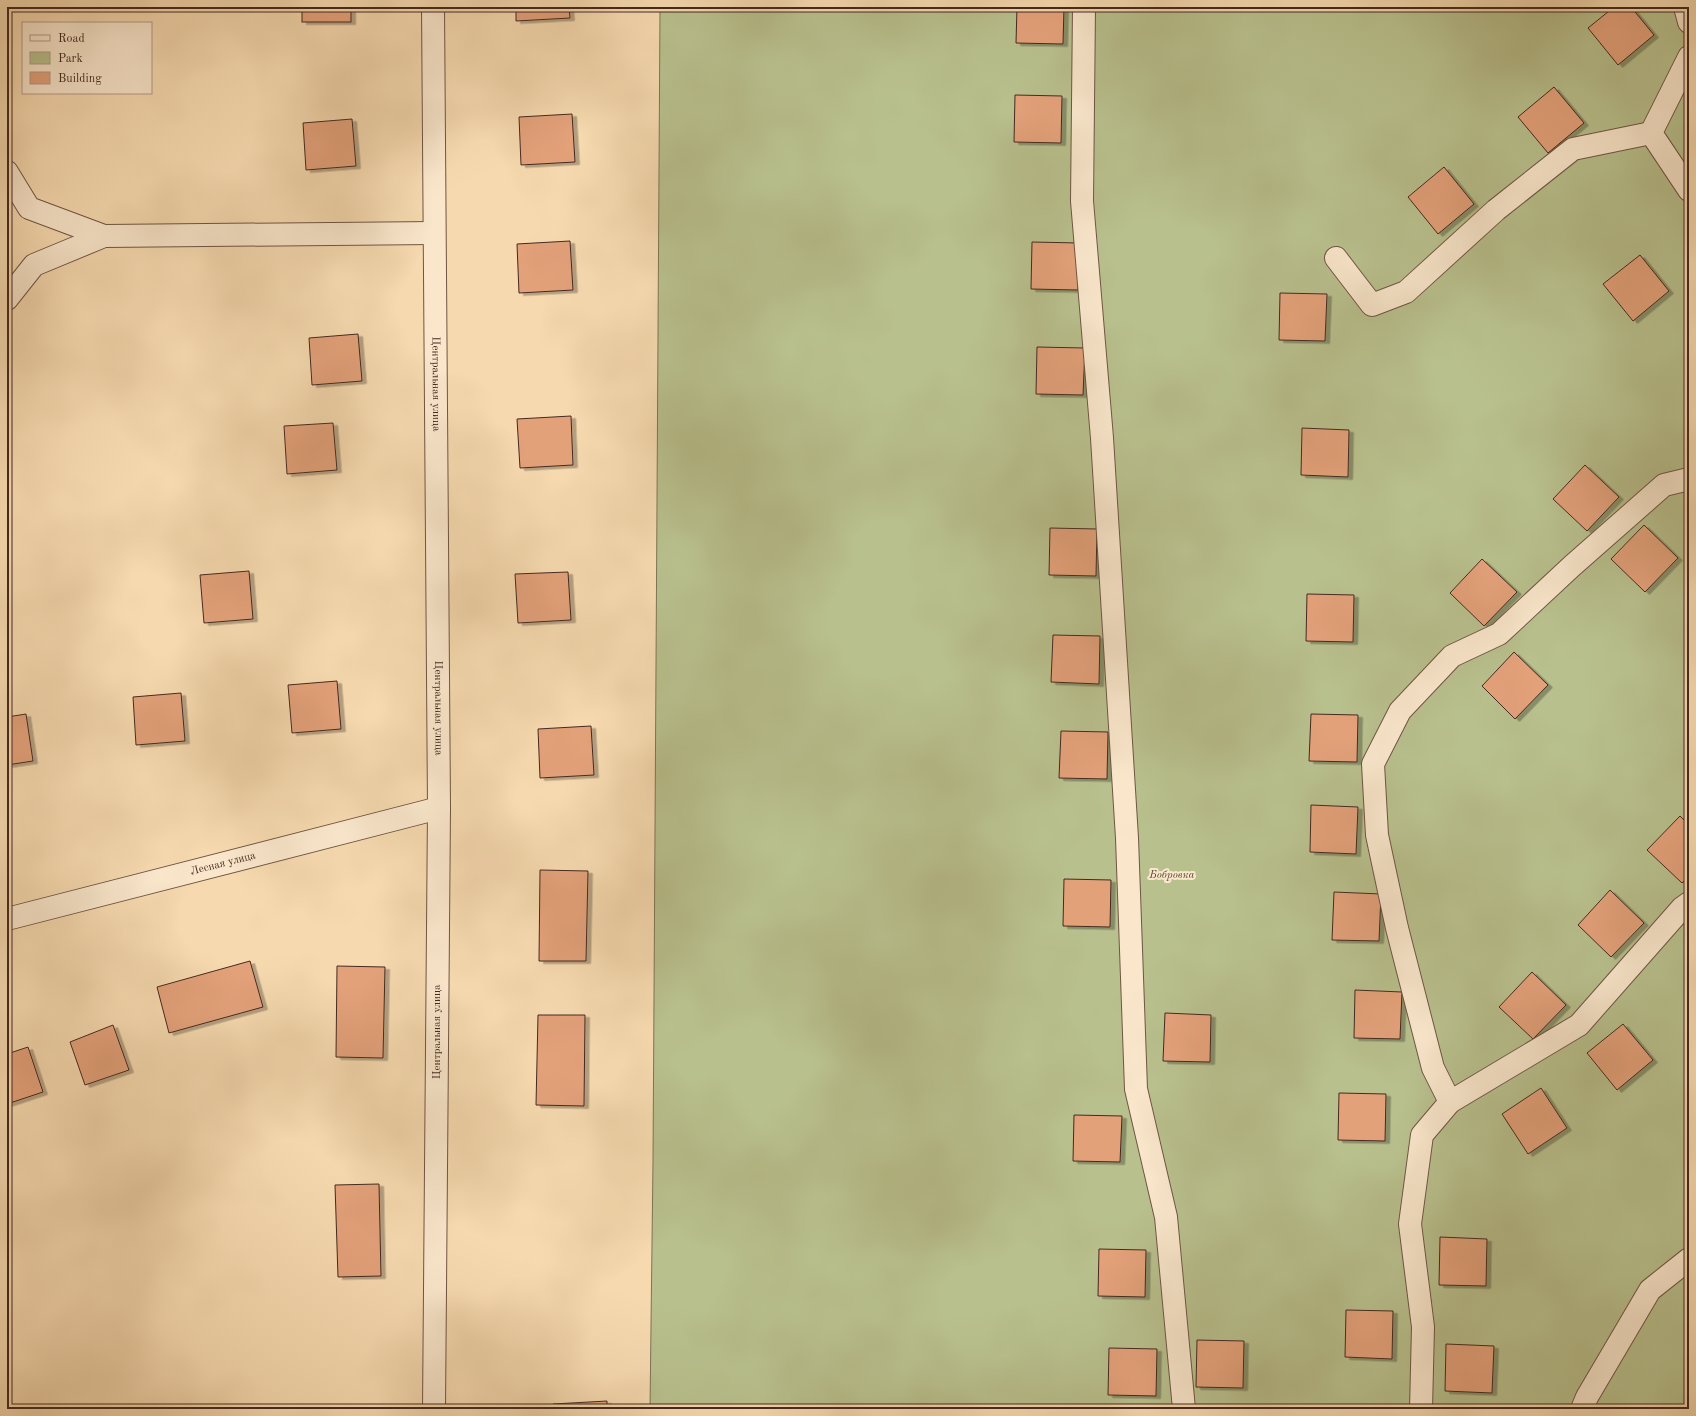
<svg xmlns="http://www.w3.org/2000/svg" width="1696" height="1416" viewBox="0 0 1696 1416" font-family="'Old Standard TT',serif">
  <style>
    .green { fill: #b8c08d; stroke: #7e7456 }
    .building { fill: #e3a17a; stroke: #442920; filter: url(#shadow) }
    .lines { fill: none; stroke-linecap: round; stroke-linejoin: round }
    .minor-casing { stroke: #705544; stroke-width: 24 }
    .minor { stroke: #f9e6cb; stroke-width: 22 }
    .labels { text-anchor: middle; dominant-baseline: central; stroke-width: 4; stroke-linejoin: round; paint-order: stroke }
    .street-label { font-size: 11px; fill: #442920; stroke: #f9e6cb }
    .park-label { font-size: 11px; font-style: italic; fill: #5b4736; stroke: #f9e6cb }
  </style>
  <defs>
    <filter id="shadow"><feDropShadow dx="4.5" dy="2.5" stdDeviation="0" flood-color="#0004"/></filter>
  </defs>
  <rect width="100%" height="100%" fill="#f6d9af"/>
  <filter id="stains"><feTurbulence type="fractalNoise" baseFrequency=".005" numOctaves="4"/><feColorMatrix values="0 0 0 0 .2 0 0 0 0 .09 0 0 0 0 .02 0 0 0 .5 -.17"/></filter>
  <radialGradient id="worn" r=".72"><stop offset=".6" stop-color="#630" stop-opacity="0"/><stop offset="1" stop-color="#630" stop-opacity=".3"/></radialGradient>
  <polygon class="green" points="660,7 1689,7 1689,1409 650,1409 653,1162"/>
  <g class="building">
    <rect x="302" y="7" width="49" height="15"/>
    <polygon points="516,7 569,7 570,18 516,21"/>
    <polygon points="1017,7 1064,7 1063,44 1016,43"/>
    <polygon points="1614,7 1631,7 1654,35 1618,65 1588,28"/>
    <polygon points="1554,87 1584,123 1548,153 1518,117"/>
    <polygon points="1015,95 1062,96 1061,143 1014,142"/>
    <polygon points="572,114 575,162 521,165 519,117"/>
    <polygon points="352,119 356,166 306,170 303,123"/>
    <polygon points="1444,167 1474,204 1438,234 1408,197"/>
    <polygon points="570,241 573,290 519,293 517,244"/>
    <polygon points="1032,242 1079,243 1078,290 1031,289"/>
    <polygon points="1640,255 1669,291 1633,321 1603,284"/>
    <polygon points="1280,293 1327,294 1325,341 1279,340"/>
    <polygon points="358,334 362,381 312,385 309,338"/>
    <polygon points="1037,347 1085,348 1083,395 1036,394"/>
    <polygon points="571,416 573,465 520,468 517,419"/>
    <polygon points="333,423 337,470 287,474 284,426"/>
    <polygon points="1302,428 1349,430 1348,477 1301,475"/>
    <polygon points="1585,465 1619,497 1587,531 1553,499"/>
    <polygon points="1644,525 1678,558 1645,592 1611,559"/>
    <polygon points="1050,528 1097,529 1096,576 1049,575"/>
    <polygon points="1482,559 1517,592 1484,626 1450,593"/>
    <polygon points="249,571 253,619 204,623 200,575"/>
    <polygon points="568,572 571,620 518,623 515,574"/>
    <polygon points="1307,594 1354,595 1353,642 1306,641"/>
    <polygon points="1053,635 1100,636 1099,684 1051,682"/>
    <polygon points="1514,652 1548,685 1515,719 1482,686"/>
    <polygon points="337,681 341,729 292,733 288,685"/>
    <polygon points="181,693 185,741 136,745 133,697"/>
    <polygon points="26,714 33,761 7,765 7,717"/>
    <polygon points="1311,714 1358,715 1357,762 1309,761"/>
    <polygon points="591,726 594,775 540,778 538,729"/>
    <polygon points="1061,731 1108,732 1107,779 1059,778"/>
    <polygon points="1311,805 1358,807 1356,854 1310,852"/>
    <polygon points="1680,816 1689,825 1689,876 1682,883 1647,850"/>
    <polygon points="540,870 588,871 586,961 539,961"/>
    <polygon points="1064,879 1111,880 1110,927 1063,926"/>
    <polygon points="1610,890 1644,923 1611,957 1578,925"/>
    <polygon points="1334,892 1381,894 1379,941 1332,940"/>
    <polygon points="250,961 263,1007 169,1033 157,987"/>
    <polygon points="337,966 385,967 383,1058 336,1057"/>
    <polygon points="1532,972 1566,1005 1533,1039 1499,1007"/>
    <polygon points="1355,990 1402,992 1400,1039 1354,1038"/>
    <polygon points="1165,1013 1211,1015 1210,1062 1163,1061"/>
    <polygon points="538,1015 585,1015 584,1106 536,1105"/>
    <polygon points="1623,1024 1653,1060 1617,1090 1587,1053"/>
    <polygon points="113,1025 129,1070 85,1085 70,1042"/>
    <polygon points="28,1047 43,1092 7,1104 7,1054"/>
    <polygon points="1541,1088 1567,1128 1528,1154 1502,1114"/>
    <polygon points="1339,1093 1386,1094 1385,1141 1338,1140"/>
    <polygon points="1074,1115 1122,1116 1120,1162 1073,1161"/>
    <polygon points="379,1184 381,1276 338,1277 335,1185"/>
    <polygon points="1440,1237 1487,1239 1486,1286 1439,1285"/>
    <polygon points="1099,1249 1146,1250 1145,1297 1098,1296"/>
    <polygon points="1346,1310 1393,1311 1392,1359 1345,1357"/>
    <polygon points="1197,1340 1244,1341 1243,1388 1196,1387"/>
    <polygon points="1446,1344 1494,1346 1492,1393 1445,1391"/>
    <polygon points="1109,1348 1157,1349 1156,1396 1108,1395"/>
    <polygon points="607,1401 607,1409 553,1409 553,1404"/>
  </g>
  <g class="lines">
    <defs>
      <g id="minor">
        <path id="s1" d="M 433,7 L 439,808 L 434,1409"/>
        <polyline points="1084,7 1082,201 1102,438 1127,838 1136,1089 1166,1217 1184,1409"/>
        <polyline points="1685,7 1689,22"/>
        <polyline points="1689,57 1651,133 1689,190"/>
        <polyline points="7,172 29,208 104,236"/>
        <polyline points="1336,258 1372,305 1406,292 1496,210 1573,149 1651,133"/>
        <polyline points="7,299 34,265 104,236 434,233"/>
        <path id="s2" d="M 7,919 L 439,808"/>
        <polyline points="1450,1102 1579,1025 1682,908 1689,903"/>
        <polyline points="1421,1409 1423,1327 1410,1224 1422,1135 1450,1102 1433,1068 1397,928 1377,835 1373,764 1400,711 1452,656 1499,634 1572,566 1664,485 1689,479"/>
        <polyline points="1582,1409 1587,1397 1650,1290 1689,1259"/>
      </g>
    </defs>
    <use href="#minor" class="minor-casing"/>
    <use href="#minor" class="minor"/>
  </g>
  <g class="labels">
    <g class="street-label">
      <text stroke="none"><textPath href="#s1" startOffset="377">Центральная улица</textPath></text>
      <text stroke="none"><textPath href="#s1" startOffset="701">Центральная улица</textPath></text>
      <text stroke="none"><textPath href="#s2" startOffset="223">Лесная улица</textPath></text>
      <text transform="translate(437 1032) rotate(-90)">Центральная улица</text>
    </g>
    <g class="park-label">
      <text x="1172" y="875">Бобровка</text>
    </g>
  </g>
  <rect width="1696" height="1416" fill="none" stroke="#f6d9af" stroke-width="24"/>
  <rect x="8" y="8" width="1680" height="1400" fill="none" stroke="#442920" stroke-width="2"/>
  <rect x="12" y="12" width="1672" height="1392" fill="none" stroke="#442920"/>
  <rect x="22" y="22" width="130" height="72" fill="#f9e6cb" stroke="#b19a87"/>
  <rect x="30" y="35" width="20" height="6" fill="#f9e6cb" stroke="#b19a87"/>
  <text x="58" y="42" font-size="12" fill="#442920">Road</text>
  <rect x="30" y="52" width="20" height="12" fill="#b8c08d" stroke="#b19a87"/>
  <text x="58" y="62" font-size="12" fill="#442920">Park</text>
  <rect x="30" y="72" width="20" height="12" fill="#e3a17a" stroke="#b19a87"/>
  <text x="58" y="82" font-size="12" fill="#442920">Building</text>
  <rect width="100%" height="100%" filter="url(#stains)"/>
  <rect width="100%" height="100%" fill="url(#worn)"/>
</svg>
